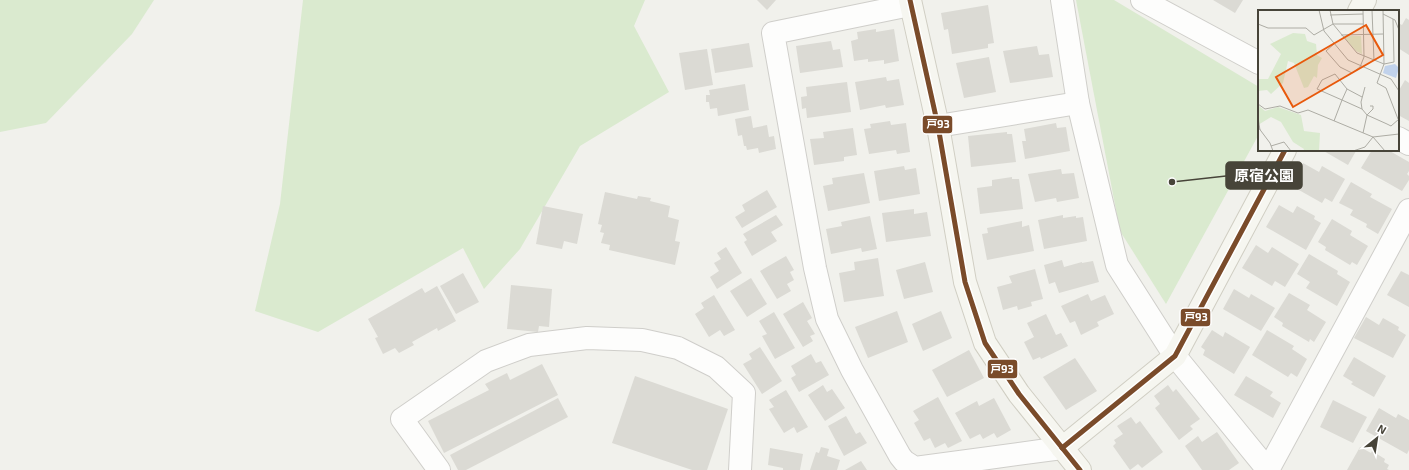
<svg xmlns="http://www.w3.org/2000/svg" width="1409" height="470" viewBox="0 0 1409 470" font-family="'Exo 2','Noto Sans JP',sans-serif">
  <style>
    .green { fill: #daeacf }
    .building { fill: #dbdad4 }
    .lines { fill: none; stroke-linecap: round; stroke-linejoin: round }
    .street-casing { stroke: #cfceca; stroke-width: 24 }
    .secondary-casing { stroke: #d0cec3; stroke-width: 24 }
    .street { stroke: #fdfdfc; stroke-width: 22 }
    .secondary { stroke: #f6f6f0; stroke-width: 22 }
    .bus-1-casing { stroke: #fff; stroke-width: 8 }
    .bus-1 { stroke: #7a4b2a; stroke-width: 5 }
    .inset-road { fill: none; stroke: #adaca4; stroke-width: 1 }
    .view { fill: #e8590c; fill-opacity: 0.15; stroke: #e8590c; stroke-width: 2 }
    .inset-edge { fill: none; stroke: #474439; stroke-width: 2 }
    .leader { fill: none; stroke: #474439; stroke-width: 1.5 }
    .callout-dot { fill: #474439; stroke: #fff; stroke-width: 1.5 }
    .callout { fill: #474439; stroke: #474439; stroke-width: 1.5 }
    .callout-label { font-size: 15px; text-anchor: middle; font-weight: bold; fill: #fff }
    .line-badge { stroke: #fff; stroke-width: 1.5 }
    .badge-label { font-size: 11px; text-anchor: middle; font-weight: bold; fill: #fff }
  </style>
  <rect width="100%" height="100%" fill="#f1f1ec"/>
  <g class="green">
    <polygon points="0,0 154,0 132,34 46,123 0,132"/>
    <polygon points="303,0 645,0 634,26 669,92 580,146 520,249 484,289 463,248 318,332 255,311 280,204"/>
    <polygon points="1076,0 1114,0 1259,87 1259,134 1166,304 1120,231"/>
  </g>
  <g class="building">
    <polygon points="757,0 776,0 767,10"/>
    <polygon points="1213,0 1243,0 1235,13"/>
    <polygon points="988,5 994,43 988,44 988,48 952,54 948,29 944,30 941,13"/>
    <polygon points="1406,18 1409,20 1409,55 1398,48 1398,23 1402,25"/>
    <polygon points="876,29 876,32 894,29 899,61 884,64 884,60 868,62 868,59 854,61 851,41 858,39 857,32"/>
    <polygon points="831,41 833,50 840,49 843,67 800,73 796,46"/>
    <polygon points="749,43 753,67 715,73 711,49"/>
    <polygon points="1037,46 1039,55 1049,54 1053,77 1010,83 1003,51"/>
    <polygon points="707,49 713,85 685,90 679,53"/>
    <polygon points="989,57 996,92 964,98 956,63"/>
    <polygon points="886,77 887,81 899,79 904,105 886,108 885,105 860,110 855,82"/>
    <polygon points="1405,80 1409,83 1409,121 1398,115 1398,92"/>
    <polygon points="847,82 851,112 807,118 806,108 802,109 801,97 807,96 806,87"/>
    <polygon points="745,84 749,110 718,116 717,108 710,109 709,102 706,102 706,95 710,95 709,90"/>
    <polygon points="751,116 753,128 767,125 769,137 774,136 776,149 759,153 758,148 747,150 746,146 744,146 742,135 738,136 735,119"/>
    <polygon points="890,121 891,125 906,123 910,152 897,154 896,150 869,154 864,129 871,128 870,124"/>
    <polygon points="1056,123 1057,128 1066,127 1070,151 1025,159 1022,141 1026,141 1024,129"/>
    <polygon points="853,128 857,155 844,157 844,161 814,165 810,139 824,138 823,132"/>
    <polygon points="1007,132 1007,134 1012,134 1016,162 971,167 968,136"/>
    <polygon points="1322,150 1354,150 1356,151 1348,165"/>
    <polygon points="1372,150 1388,150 1409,162 1409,171 1407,174 1409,176 1409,180 1402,191 1361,168"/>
    <polygon points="1303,163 1319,172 1322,166 1345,179 1332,202 1325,198 1322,203 1290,185"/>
    <polygon points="904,166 905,170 916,168 920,194 879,201 874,171"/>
    <polygon points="1061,169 1062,174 1074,173 1079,198 1057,202 1056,198 1035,202 1028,174"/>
    <polygon points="864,173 870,203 828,211 823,186 833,184 832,178"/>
    <polygon points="1012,177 1012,179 1019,179 1023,209 980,214 977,188 992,186 992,180"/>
    <polygon points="1351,182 1372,194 1370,197 1392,209 1378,234 1366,227 1367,224 1350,215 1353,210 1339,203"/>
    <polygon points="767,190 777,207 742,228 735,217 745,211 742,205"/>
    <polygon points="605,192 637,199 638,196 651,198 650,201 670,206 668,217 679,220 675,241 680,242 675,265 609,250 610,245 601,243 604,233 600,232 602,225 598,224"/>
    <polygon points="1279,205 1293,213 1297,206 1315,216 1314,219 1321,223 1306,250 1266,227"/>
    <polygon points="543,206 583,214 577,244 564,241 562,249 536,244"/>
    <polygon points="914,209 914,214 927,212 931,236 886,242 882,213"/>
    <polygon points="776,215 783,225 771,232 777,241 752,256 744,242 747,240 743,234"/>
    <polygon points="1063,215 1063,218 1076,216 1076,218 1083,217 1087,241 1044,249 1038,220"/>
    <polygon points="870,216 877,249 862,252 861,248 831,254 826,229 842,226 841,222"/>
    <polygon points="1332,219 1352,231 1350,235 1368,246 1357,265 1352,262 1350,265 1325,250 1326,247 1318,242"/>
    <polygon points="1022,221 1022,227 1029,225 1034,251 987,260 982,234 988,233 987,228"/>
    <polygon points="1256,245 1268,253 1272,247 1299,264 1285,287 1275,281 1272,286 1242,268"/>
    <polygon points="726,247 742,273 717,289 710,277 719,271 714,263 721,259 717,253"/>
    <polygon points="1309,254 1338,271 1337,274 1350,282 1337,306 1306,288 1310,282 1297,274"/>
    <polygon points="786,256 794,270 790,272 794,280 787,284 791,291 777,299 760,271"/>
    <polygon points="878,258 884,296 844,302 839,273 855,270 854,262"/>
    <polygon points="1062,260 1064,267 1082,262 1082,263 1093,261 1099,282 1059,293 1055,282 1049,284 1044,265"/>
    <polygon points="925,262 933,292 904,299 896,270"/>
    <polygon points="1035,269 1043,299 1031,302 1032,306 1018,310 1017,306 1003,310 997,287 1012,283 1009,276"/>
    <polygon points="1401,271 1409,275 1409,307 1387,295"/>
    <polygon points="463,273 479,302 456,314 440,286"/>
    <polygon points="751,278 767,304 747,317 730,291"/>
    <polygon points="511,285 552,289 549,327 539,326 538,332 507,329"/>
    <polygon points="437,286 456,321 438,331 437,328 412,342 414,345 399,353 395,348 383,354 375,338 378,337 368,319 422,288 425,293"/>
    <polygon points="1234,289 1249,298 1251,294 1275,308 1261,331 1223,309"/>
    <polygon points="1289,293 1310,305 1307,310 1326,322 1314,342 1310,339 1309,342 1282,326 1283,323 1274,317"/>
    <polygon points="1088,294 1091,301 1105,295 1114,314 1097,322 1099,326 1081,335 1075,321 1070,323 1061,306"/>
    <polygon points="714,295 735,330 724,336 720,330 709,337 695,314 704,308 701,303"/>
    <polygon points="803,302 812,318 807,321 815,334 810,336 813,341 803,347 783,314"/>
    <polygon points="897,311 908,342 868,358 855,327"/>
    <polygon points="941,311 952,338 923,351 912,324"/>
    <polygon points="774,312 795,348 775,359 762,336 767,334 759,321"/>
    <polygon points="1046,314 1056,335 1061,333 1068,346 1041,359 1040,357 1033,360 1024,342 1034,337 1027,323"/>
    <polygon points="1366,317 1379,325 1383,318 1399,327 1398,330 1406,335 1393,358 1354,338"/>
    <polygon points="1212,330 1223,337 1225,332 1250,347 1234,374 1203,355 1205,350 1201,347"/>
    <polygon points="1267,330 1294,346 1292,349 1307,359 1297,377 1291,373 1288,377 1252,355"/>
    <polygon points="760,347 782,381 762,394 743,364 752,359 749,354"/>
    <polygon points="969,350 984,378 947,397 932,370"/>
    <polygon points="811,354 816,363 821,361 829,375 799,392 791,378 796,375 791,366"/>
    <polygon points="1354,357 1386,376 1374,397 1351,384 1353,382 1343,376"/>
    <polygon points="1075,358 1097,391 1066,410 1043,377"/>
    <polygon points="542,364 558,395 444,453 428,421 489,390 485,384 507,373 510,380"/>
    <polygon points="635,376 728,409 707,470 692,470 612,443"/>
    <polygon points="1246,376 1273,392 1270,396 1281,403 1273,418 1234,395"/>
    <polygon points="823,385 827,392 832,389 845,408 825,421 808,395"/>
    <polygon points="1168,385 1173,392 1176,389 1200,419 1190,426 1193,429 1179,440 1155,408 1160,404 1154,396"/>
    <polygon points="786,390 808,427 797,433 794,427 784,433 769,409 774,407 769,400"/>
    <polygon points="938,397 962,441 948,448 945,443 935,448 930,438 924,441 914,423 919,420 913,411"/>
    <polygon points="558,398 568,417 466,470 458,470 450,455"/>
    <polygon points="994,398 1011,430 997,438 994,433 983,439 980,434 970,439 955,413 977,401 979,406"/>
    <polygon points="1333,400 1367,417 1353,443 1320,427"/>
    <polygon points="1379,408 1396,418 1398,414 1409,420 1409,450 1407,454 1366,431"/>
    <polygon points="846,416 856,434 860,432 867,443 844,456 828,426"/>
    <polygon points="1131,417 1136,424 1140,421 1163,452 1142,468 1138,464 1130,470 1113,446 1116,443 1114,440 1123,434 1117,426"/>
    <polygon points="1217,432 1239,463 1229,470 1202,470 1185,446 1198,436 1202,442"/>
    <polygon points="821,447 829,449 827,456 840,460 837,470 810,470 816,452 819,453"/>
    <polygon points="1360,447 1371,453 1372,451 1385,459 1384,462 1389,465 1387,469 1389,470 1347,470"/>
    <polygon points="770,448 803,454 800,470 783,470 783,468 768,465"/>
    <polygon points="861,461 867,470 845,470"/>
  </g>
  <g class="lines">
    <defs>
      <g id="street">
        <polyline points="1062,0 1078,103 1117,265 1175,356 1268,470"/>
        <polyline points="1142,0 1259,63"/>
        <polyline points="910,5 773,33 815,268 827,319 852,370 900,456 904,461 915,468 1062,448"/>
        <polyline points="938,126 1078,103"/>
        <polyline points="1398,138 1409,144"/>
        <polyline points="439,470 402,419 486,361 529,345 587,338 642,340 678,348 716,367 744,393 740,470"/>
        <polyline points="1268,470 1409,210"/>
      </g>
      <g id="secondary">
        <polyline points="910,0 938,126 965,282 985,343 1019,394 1080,470"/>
        <polyline points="1359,11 1365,0"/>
        <polyline points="1062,448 1175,356 1285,150"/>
      </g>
    </defs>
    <use href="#street" class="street-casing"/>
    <use href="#secondary" class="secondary-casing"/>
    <use href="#street" class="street"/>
    <use href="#secondary" class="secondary"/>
    <defs>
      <g id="bus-1">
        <polyline points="910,0 938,126 965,282 985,343 1019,394 1080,470"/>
        <polyline points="1062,448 1175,356 1285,150"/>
      </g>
    </defs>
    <use href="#bus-1" class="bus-1-casing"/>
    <use href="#bus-1" class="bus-1"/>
  </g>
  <g transform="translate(1258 10)">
    <rect width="141" height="141" fill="#f1f1ec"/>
    <path d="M 35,23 L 47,24 L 49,31 L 58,34 L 59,45 L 64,48 L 60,55 L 59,68 L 56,66 L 50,77 L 46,78 L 36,53 L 30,51 L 25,73 L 13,84 L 9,80 L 0,81 L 0,69 L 10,69 L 23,44 L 12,34 ZM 85,26 L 103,26 L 104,44 L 98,41 ZM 0,95 L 7,101 L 20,97 L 43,105 L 46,121 L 62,123 L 61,141 L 45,141 L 46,139 L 35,132 L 23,112 L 13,107 L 0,115 Z" fill="#daeacf"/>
    <path d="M 137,54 L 141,58 L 138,68 L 125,63 L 127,56 Z" fill="#c1d2eb"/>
    <path class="inset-road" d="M 61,0 L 66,21 L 90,50 L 133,69 L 141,81M 72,0 L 75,14 L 99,43 L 126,54 L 136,52M 114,0 L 116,51M 125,0 L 126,54 L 119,73 L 128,78 L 140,109M 125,4 L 137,10 L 141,20M 72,5 L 105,4M 135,9 L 136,52M 0,14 L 10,18 L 48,18 L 56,25 L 75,14 L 105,14M 83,25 L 125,24M 76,34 L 68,41 L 82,57 L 94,63 L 102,57 L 106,47 L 105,0M 89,79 L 104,87M 0,94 L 7,99 L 22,96 L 40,103 L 50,100 L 115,127 L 141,124M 104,99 L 103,92 L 107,77M 109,105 L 115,99 L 115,96 L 112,96M 0,108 L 2,120M 76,111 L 84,90 L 89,79 L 77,64 L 64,70 L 59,79 L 84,90 L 104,99 L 109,105 L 129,114 L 133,116 L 141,109M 0,117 L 12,133 L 15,141M 105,123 L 109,105M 115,127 L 127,141M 13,136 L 26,132 L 33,141M 95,141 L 107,137 L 115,127"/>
    <path class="view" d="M 108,15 L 125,45 L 35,97 L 18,67 Z"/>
    <rect width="141" height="141" class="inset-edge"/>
  </g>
  <path class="leader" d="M1172 182L1226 176"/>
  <circle class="callout-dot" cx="1172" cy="182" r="4"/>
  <rect class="callout" x="1226" y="162" width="76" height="27" rx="4"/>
  <g class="callout-label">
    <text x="1264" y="181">原宿公園</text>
  </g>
  <g class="line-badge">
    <rect x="922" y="115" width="31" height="19" rx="4" fill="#7a4b2a"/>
    <rect x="1180" y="308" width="31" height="19" rx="4" fill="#7a4b2a"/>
    <rect x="987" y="359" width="31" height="20" rx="4" fill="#7a4b2a"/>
  </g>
  <g class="badge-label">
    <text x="938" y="128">戸93</text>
    <text x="1196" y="321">戸93</text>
    <text x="1002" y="373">戸93</text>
  </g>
  <g transform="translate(1377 438) rotate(30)" stroke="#ffffff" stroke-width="3" paint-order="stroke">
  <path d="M0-3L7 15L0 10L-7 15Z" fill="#474439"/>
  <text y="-6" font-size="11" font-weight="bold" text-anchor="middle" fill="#474439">N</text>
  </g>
</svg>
